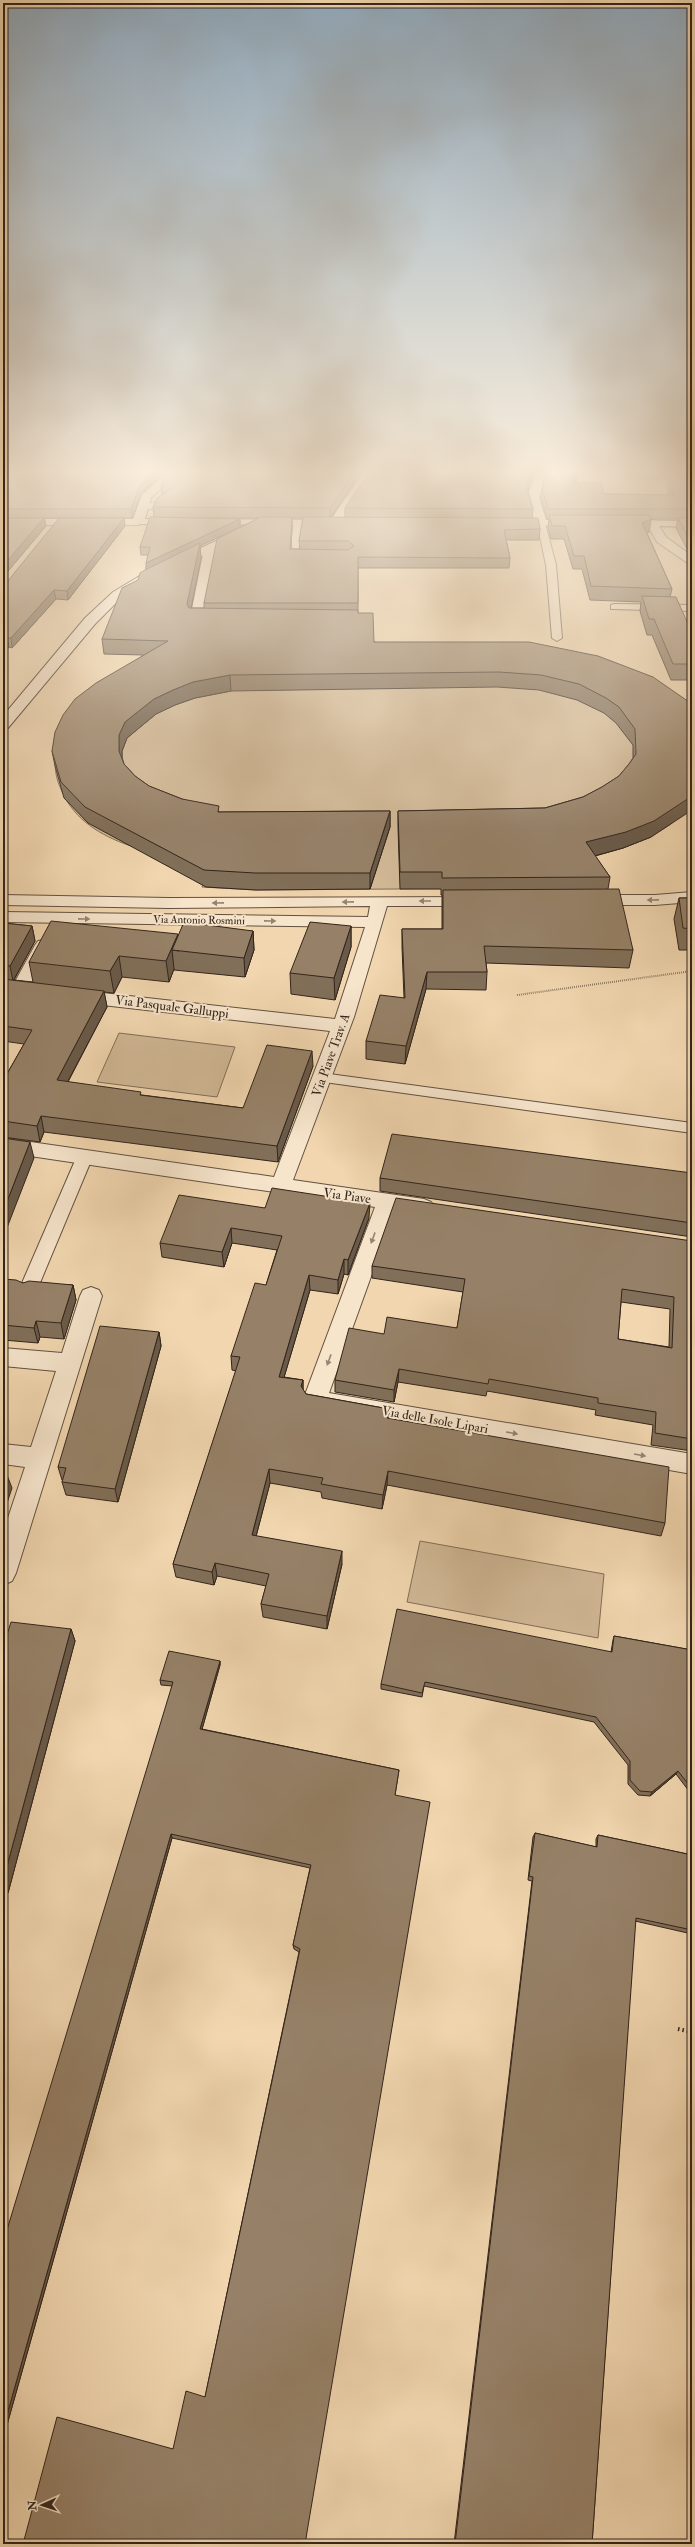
<svg xmlns="http://www.w3.org/2000/svg" width="695" height="2547" viewBox="0 0 695 2547" font-family="'IM FELL Double Pica',serif">
  <style>
    .green { fill: #d1b896; stroke: #826e58 }
    .lines { fill: none; stroke-linecap: round; stroke-linejoin: round }
    .lane-casing { stroke: #625140; stroke-width: 2 }
    .street-casing { stroke: #625140; stroke-width: 2 }
    .secondary-casing { stroke: #33251b; stroke-width: 2 }
    .path-far1 { stroke: #33251b; stroke-width: 2; stroke-dasharray: 0.5 1.5; stroke-linecap: butt }
    .path { stroke: #33251b; stroke-width: 4; stroke-dasharray: 1.5 3; stroke-linecap: butt }
    .lane { fill: #f6e4cb; fill-rule: evenodd }
    .street { fill: #f6e4cb; fill-rule: evenodd }
    .secondary { fill: #f6e4cb; fill-rule: evenodd }
    .wall { fill: #816f59; stroke: #33251b; fill-rule: evenodd }
    .shaded-wall { fill: #695a49; stroke: #33251b }
    .building { fill: #968168; stroke: #33251b; fill-rule: evenodd }
    .oneway { fill: #948473 }
    .labels { text-anchor: middle; dominant-baseline: central; stroke-width: 4; stroke-linejoin: round; paint-order: stroke }
    .far-street-label { font-size: 11px; fill: #33251b; stroke: #f6e4cb }
    .street-label { font-size: 13px; fill: #33251b; stroke: #f6e4cb }
  </style>
  <rect width="100%" height="100%" fill="#f1d6af"/>
  <filter id="stains"><feTurbulence type="fractalNoise" baseFrequency=".005" numOctaves="4"/><feColorMatrix values="0 0 0 0 .2 0 0 0 0 .09 0 0 0 0 .02 0 0 0 .5 -.17"/></filter>
  <radialGradient id="worn" r=".72"><stop offset=".6" stop-color="#630" stop-opacity="0"/><stop offset="1" stop-color="#630" stop-opacity=".3"/></radialGradient>
  <g class="green">
    <polygon points="579,471 661,471 658,480 579,473"/>
    <path d="M 573,666 L 692,804 L 671,824 L 651,837 L 623,848 L 584,859 L 537,888 L 256,890 L 202,887 L 211,864 C 158,854 82,845 60,787 C 55,776 53,760 58,748 C 63,736 88,711 98,699 Z"/>
    <polygon points="119,1033 235,1047 217,1097 97,1082"/>
    <polygon points="420,1541 604,1574 598,1638 407,1602"/>
  </g>
  <g class="lines">
    <defs>
      <g id="lane">
        <path d="M 193,471 L 202,471 C 192,483 152,521 137,506 L 157,502 Z"/>
        <polygon points="298,520 302,523 298,553 312,554 312,558 293,559 288,556 294,523"/>
        <polygon points="541,520 545,523 556,565 562,638 557,641 552,638 546,565 537,523"/>
        <polygon points="614,604 692,605 692,611 611,609 611,605"/>
        <polygon points="322,1073 692,1123 692,1133 317,1081 315,1078 317,1075"/>
        <polygon points="85,1150 91,1152 93,1156 37,1290 34,1295 28,1297 22,1295 19,1290 77,1156 79,1152"/>
      </g>
      <g id="street">
        <polygon points="364,471 375,471 339,525 331,525 329,523"/>
        <polygon points="536,471 547,471 539,498 547,523 541,526 535,523 527,498"/>
        <polygon points="3,519 138,519 144,522 138,525 3,525"/>
        <polygon points="652,520 656,521 666,537 692,556 692,566 657,542 646,523"/>
        <path d="M 210,545 L 216,549 L 203,615 L 216,615 L 222,619 C 218,625 194,625 190,619 L 204,549 Z"/>
        <polygon points="692,892 692,902 655,905 591,905 585,904 583,900 585,896 591,895 655,895"/>
        <polygon points="3,895 168,898 477,897 479,901 477,905 471,906 387,906 354,1017 293,1180 424,1199 431,1202 435,1207 431,1212 424,1215 395,1210 329,1393 692,1454 692,1474 307,1407 303,1400 375,1207 3,1152 3,1138 274,1177 330,1031 76,1002 70,1000 67,996 70,992 76,990 335,1019 365,927 3,922 3,912 368,917 370,906 168,908 3,905"/>
        <polygon points="44,940 50,941 53,945 29,989 26,993 14,993 11,989 35,945 38,941"/>
        <polygon points="91,1287 99,1290 102,1296 16,1573 12,1581 3,1585 3,1533 25,1467 3,1464 3,1444 31,1447 56,1371 3,1366 3,1348 62,1353 80,1296 83,1290"/>
      </g>
      <g id="secondary">
        <polygon points="168,471 180,471 151,498 145,519 179,519 185,522 179,525 134,524 132,522 142,495"/>
        <polygon points="211,519 331,520 337,523 331,526 207,524 207,520"/>
        <polygon points="509,520 579,520 585,523 579,526 505,525 505,521"/>
        <polygon points="621,520 692,521 692,527 617,525 617,521"/>
        <polygon points="242,529 246,531 246,535 146,583 121,598 95,624 8,728 3,729 3,716 85,618 113,592 138,577"/>
      </g>
    </defs>
    <use href="#lane" class="lane-casing"/>
    <use href="#street" class="street-casing"/>
    <use href="#secondary" class="secondary-casing"/>
    <polyline class="path-far1" points="517,995 692,971"/>
    <polyline class="path" points="678,2029 692,2032"/>
    <use href="#lane" class="lane"/>
    <use href="#street" class="street"/>
    <use href="#secondary" class="secondary"/>
  </g>
  <g class="wall">
    <polygon points="3,471 168,471 141,494 132,518 44,518 46,526 3,577"/>
    <path d="M 170,471 L 190,471 L 167,491 L 362,471 L 331,518 L 345,518 L 345,508 L 528,491 L 533,509 L 532,518 L 540,529 L 539,540 L 506,540 L 510,558 L 509,568 L 358,568 L 358,613 L 374,642 L 653,677 L 651,837 L 623,848 L 595,856 L 610,877 L 608,889 L 633,950 L 629,968 L 486,963 L 487,972 L 486,990 L 426,989 L 405,1064 L 366,1059 L 366,1041 L 404,998 L 402,947 L 402,929 L 442,929 L 442,895 L 441,895 L 441,889 L 400,889 L 398,827 L 398,811 L 545,808 L 583,797 L 602,787 L 619,776 L 629,764 L 633,758 L 633,745 L 616,723 L 604,713 L 577,700 L 539,690 L 497,687 L 231,691 L 195,698 L 175,705 L 156,714 L 127,738 L 122,751 L 122,757 L 124,764 L 135,776 L 149,786 L 182,799 L 220,812 L 390,811 L 390,827 L 370,889 L 256,890 L 206,887 L 88,823 L 64,798 L 55,766 L 52,751 L 143,655 L 104,654 L 102,639 L 138,580 L 146,569 L 148,555 L 141,555 L 140,547 L 154,517 L 153,507 L 162,495 L 161,486 ZM 162,518 L 260,518 L 240,527 L 240,519 ZM 292,518 L 303,518 L 299,541 L 300,549 L 291,549 L 292,528 ZM 238,528 L 204,603 L 204,608 L 191,608 L 201,558 L 200,546 Z"/>
    <polygon points="547,471 579,471 576,483 604,494 669,495 667,488 668,478 692,471 692,554 688,551 676,528 678,519 651,519 649,532 647,533 672,589 670,597 692,633 692,680 671,680 652,635 647,635 640,611 641,602 590,600 582,569 573,569 564,539 551,539 548,528 549,519 547,519 541,498 542,488"/>
    <polygon points="124,518 125,526 68,600 56,599 12,648 9,647 3,654 3,583 7,582"/>
    <polygon points="679,898 692,898 692,950 679,950 674,919"/>
    <polygon points="3,923 32,926 35,941 14,980 33,982 29,962 178,937 253,931 254,950 245,977 174,970 174,969 169,982 122,977 114,993 104,992 107,1007 68,1082 142,1095 243,1108 313,1066 278,1162 44,1132 40,1142 3,1137 3,1081 24,1044 3,1041"/>
    <polygon points="351,926 351,947 335,1000 291,994 290,973"/>
    <polygon points="692,1173 692,1237 380,1191 380,1178"/>
    <polygon points="265,1208 369,1218 348,1275 344,1274 338,1294 310,1290 284,1377 303,1380 303,1390 306,1394 389,1409 389,1418 665,1523 661,1536 387,1485 382,1509 322,1498 321,1492 270,1483 256,1536 342,1564 327,1629 263,1617 261,1604 266,1586 217,1576 214,1585 176,1577 173,1564 236,1371 232,1370 231,1356 266,1285 277,1250 232,1243 224,1267 162,1257 160,1243"/>
    <path d="M 692,1241 L 692,1451 L 651,1445 L 653,1425 L 595,1415 L 596,1410 L 487,1391 L 486,1396 L 398,1382 L 394,1402 L 335,1392 L 335,1380 L 384,1334 L 457,1328 L 463,1292 L 372,1278 L 372,1266 ZM 621,1302 L 670,1309 L 669,1347 L 618,1339 Z"/>
    <polygon points="3,1279 23,1283 73,1285 76,1300 64,1339 40,1337 38,1343 3,1340"/>
    <polygon points="159,1332 161,1346 118,1502 66,1495 62,1482 63,1480 62,1480 58,1467"/>
    <polygon points="71,1629 75,1641 8,1893 3,1892 3,1648"/>
    <polygon points="614,1636 692,1650 692,1795 676,1774 650,1796 638,1795 628,1784 628,1765 594,1722 424,1686 422,1697 381,1689 381,1684 611,1652 613,1640"/>
    <polygon points="220,1661 220,1665 202,1729 399,1770 395,1795 305,2544 173,2449 205,2397 299,1952 294,1949 293,1945 310,1868 172,1838 3,2439 172,1686 161,1685 160,1680"/>
    <polygon points="535,1833 596,1847 596,1839 598,1835 692,1855 692,1934 635,1921 592,2544 454,2544 532,1881 528,1880 533,1837"/>
  </g>
  <g class="shaded-wall">
    <polygon points="157,471 168,471 141,494 132,518 131,509 140,485"/>
    <polygon points="178,471 190,471 162,496 161,486"/>
    <polygon points="355,471 362,471 330,518 330,508"/>
    <polygon points="532,471 535,471 526,498 526,488"/>
    <polygon points="577,471 579,471 572,493 574,483"/>
    <polygon points="292,517 292,528 290,560 290,549"/>
    <polygon points="44,518 46,526 3,577 3,566"/>
    <polygon points="124,518 125,526 68,600 67,591"/>
    <polygon points="240,519 240,527 200,546 201,558 189,619 146,571 146,563"/>
    <polygon points="651,519 649,532 640,536 642,523"/>
    <polygon points="54,590 56,599 12,648 11,638"/>
    <polygon points="7,638 9,647 3,654 3,642"/>
    <polygon points="230,675 231,691 195,698 175,705 156,714 127,738 122,751 122,767 119,751 119,735 125,722 154,699 173,690 193,682"/>
    <polygon points="692,796 692,810 651,837 623,848 583,859 586,842"/>
    <polygon points="390,811 390,827 370,889 370,873"/>
    <polygon points="32,926 35,941 13,981 10,966"/>
    <polygon points="351,926 351,947 335,1000 334,978"/>
    <polygon points="253,931 254,950 245,977 244,958"/>
    <polygon points="178,934 179,951 172,950 174,969 169,982 166,961"/>
    <polygon points="119,956 122,977 114,993 110,971"/>
    <polygon points="427,972 426,989 405,1064 406,1046"/>
    <polygon points="104,991 107,1007 60,1096 57,1080"/>
    <polygon points="312,1051 313,1066 278,1162 277,1146"/>
    <polygon points="41,1116 44,1132 40,1142 37,1126"/>
    <polygon points="30,1142 34,1158 3,1238 3,1212"/>
    <polygon points="370,1203 369,1218 348,1275 348,1260"/>
    <polygon points="231,1228 232,1243 224,1267 222,1252"/>
    <polygon points="344,1259 344,1274 338,1294 338,1280"/>
    <polygon points="309,1275 310,1290 280,1391 279,1377"/>
    <polygon points="73,1285 76,1300 64,1339 61,1323"/>
    <polygon points="36,1321 40,1337 38,1343 34,1328"/>
    <polygon points="159,1332 161,1346 118,1502 115,1489"/>
    <polygon points="399,1369 398,1382 394,1402 394,1390"/>
    <polygon points="303,1380 303,1395 301,1386"/>
    <polygon points="389,1409 389,1423 387,1418"/>
    <polygon points="269,1469 270,1483 253,1548 252,1535"/>
    <polygon points="388,1471 387,1485 382,1509 383,1495"/>
    <polygon points="7,1475 12,1488 3,1515 3,1488"/>
    <polygon points="342,1551 342,1564 327,1629 327,1616"/>
    <polygon points="215,1563 217,1576 214,1585 212,1572"/>
    <polygon points="71,1629 75,1641 8,1893 3,1884 3,1881"/>
    <polygon points="220,1661 220,1665 201,1733 200,1729"/>
    <polygon points="678,1771 676,1774 650,1796 652,1792"/>
    <polygon points="171,1834 172,1838 3,2439 3,2429"/>
  </g>
  <g class="building">
    <polygon points="3,471 157,471 140,485 131,509 3,509"/>
    <polygon points="170,471 178,471 161,486 164,477"/>
    <polygon points="193,471 355,471 330,508 153,507 157,498 181,483"/>
    <polygon points="370,471 532,471 526,488 533,509 345,508"/>
    <polygon points="547,471 577,471 574,483 601,483 604,494 674,495 668,478 672,471 692,471 692,509 548,509 542,488"/>
    <polygon points="549,515 649,515 651,519 642,523 672,589 591,586 584,556 574,556 565,526 552,526"/>
    <polygon points="150,517 240,519 146,563 150,547 140,547"/>
    <polygon points="261,517 292,517 290,549 348,550 354,546 348,541 299,541 303,517 538,518 540,529 504,530 510,558 358,557 358,603 204,603 217,539"/>
    <polygon points="3,518 44,518 3,566"/>
    <polygon points="59,518 124,518 67,591 54,590 11,638 7,638 3,642 3,583 7,582"/>
    <polygon points="678,518 692,518 692,542 690,541"/>
    <polygon points="200,543 187,604 189,608 358,610 358,613 373,613 374,642 529,642 598,656 653,677 692,704 692,796 654,821 626,832 586,842 610,877 442,878 442,872 400,872 398,811 545,808 583,797 602,787 619,776 629,764 636,754 635,729 619,707 606,698 579,684 541,675 499,672 230,675 193,682 173,690 154,699 125,722 119,735 119,751 124,764 135,776 149,786 182,799 219,806 218,812 390,811 370,873 255,873 204,870 85,807 61,782 52,751 55,732 63,715 75,699 96,683 168,641 102,639 122,588 138,580 140,573 145,570"/>
    <polygon points="642,596 676,597 692,633 692,664 673,664 654,619 649,619"/>
    <polygon points="619,889 633,950 484,946 487,972 427,972 406,1046 366,1041 380,995 405,998 402,929 443,929 443,890"/>
    <polygon points="679,898 692,898 692,929 683,928"/>
    <polygon points="51,921 178,934 166,961 119,956 110,971 29,962"/>
    <polygon points="184,922 253,931 244,958 172,950"/>
    <polygon points="310,922 351,926 334,978 290,973"/>
    <polygon points="3,923 32,926 10,966 3,965"/>
    <polygon points="3,979 104,991 57,1080 141,1092 140,1095 243,1108 267,1045 312,1051 277,1146 41,1116 37,1126 3,1121 3,1112 4,1111 3,1110 3,1081 32,1030 3,1026"/>
    <polygon points="392,1134 692,1173 692,1223 380,1178"/>
    <polygon points="3,1138 30,1142 3,1212"/>
    <polygon points="272,1188 370,1203 348,1260 344,1259 338,1280 309,1275 279,1377 303,1380 301,1386 306,1394 389,1409 387,1418 669,1467 665,1523 388,1471 383,1495 321,1484 323,1478 269,1469 252,1535 342,1551 327,1616 261,1604 269,1574 215,1563 212,1572 173,1564 240,1357 231,1356 255,1283 266,1285 282,1236 231,1228 222,1252 160,1243 179,1195 265,1208"/>
    <path d="M 396,1198 L 692,1241 L 692,1439 L 655,1433 L 656,1412 L 598,1403 L 598,1398 L 489,1379 L 488,1384 L 399,1369 L 394,1390 L 335,1380 L 349,1328 L 384,1334 L 387,1317 L 457,1328 L 465,1279 L 372,1266 ZM 622,1289 L 674,1297 L 672,1348 L 618,1339 Z"/>
    <polygon points="3,1279 16,1280 23,1283 29,1281 73,1285 61,1323 36,1321 34,1328 3,1325"/>
    <polygon points="100,1326 159,1332 115,1489 62,1482 66,1468 58,1467"/>
    <polygon points="3,1475 7,1475 3,1488"/>
    <polygon points="397,1609 612,1652 614,1636 692,1650 692,1789 678,1771 652,1792 640,1791 630,1780 630,1761 596,1717 425,1682 422,1693 381,1684"/>
    <polygon points="11,1622 71,1629 3,1881 3,1648"/>
    <polygon points="169,1651 220,1661 200,1729 399,1770 395,1795 430,1802 305,2544 23,2544 57,2417 173,2449 186,2391 205,2397 300,1949 293,1945 311,1865 171,1834 3,2429 3,2243 173,1682 160,1680"/>
    <polygon points="535,1833 597,1847 598,1835 692,1855 692,1930 636,1918 592,2544 455,2544 533,1877 529,1876"/>
  </g>
  <defs><path id="oneway-solid" d="M-6-.8H1V-3.2L6.5 0L1 3.2V.8H-6Z"/></defs>
  <g class="oneway">
    <use href="#oneway-solid" transform="translate(653 900) rotate(179)"/>
    <use href="#oneway-solid" transform="translate(425 901) rotate(180)"/>
    <use href="#oneway-solid" transform="translate(348 902) rotate(179)"/>
    <use href="#oneway-solid" transform="translate(218 903) rotate(179)"/>
    <use href="#oneway-solid" transform="translate(84 919) rotate(1)"/>
    <use href="#oneway-solid" transform="translate(270 921) rotate(1)"/>
    <use href="#oneway-solid" transform="translate(373 1238) rotate(110)"/>
    <use href="#oneway-solid" transform="translate(329 1360) rotate(110)"/>
    <use href="#oneway-solid" transform="translate(512 1433) rotate(10)"/>
    <use href="#oneway-solid" transform="translate(640 1455) rotate(10)"/>
  </g>
  <linearGradient id="sky" x2="0" y2="1"><stop stop-color="#91aabd"/><stop offset="0.57" stop-color="#f9eddb"/><stop offset="1" stop-color="#f9eddb" stop-opacity="0"/></linearGradient>
  <rect width="695" height="828" fill="url(#sky)"/>
  <g class="labels">
    <g class="far-street-label">
      <text transform="translate(199 920) rotate(1)">Via Antonio Rosmini</text>
    </g>
    <g class="street-label">
      <text transform="translate(172 1007) rotate(7)">Via Pasquale Galluppi</text>
      <text transform="translate(331 1055) rotate(-70)">Via Piave Trav. A</text>
      <text transform="translate(347 1196) rotate(8)">Via Piave</text>
      <text transform="translate(435 1420) rotate(10)">Via delle Isole Lipari</text>
    </g>
  </g>
  <rect width="695" height="2547" fill="none" stroke="#f1d6af" stroke-width="16"/>
  <rect x="4" y="4" width="687" height="2539" fill="none" stroke="#33251b" stroke-width="2"/>
  <rect x="8" y="8" width="679" height="2531" fill="none" stroke="#33251b"/>
  <g transform="translate(42 2505) rotate(267)" stroke="#f6e4cb" stroke-width="3" paint-order="stroke">
  <path d="M0-3L7 15L0 10L-7 15Z" fill="#33251b"/>
  <text y="-6" font-size="11" font-weight="bold" text-anchor="middle" fill="#33251b">N</text>
  </g>
  <rect width="100%" height="100%" filter="url(#stains)"/>
  <rect width="100%" height="100%" fill="url(#worn)"/>
</svg>
